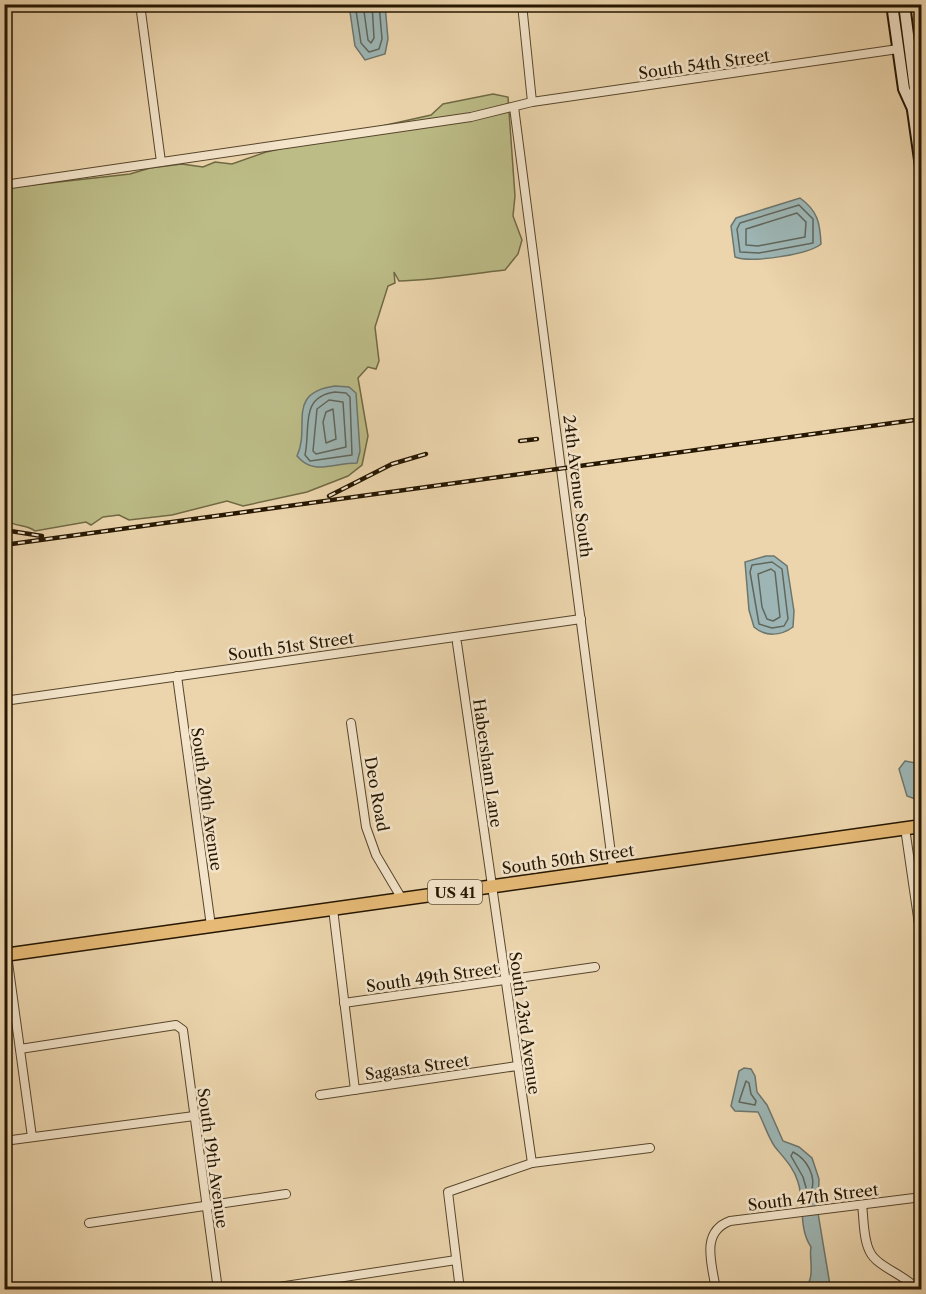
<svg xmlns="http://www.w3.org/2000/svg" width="926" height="1294" viewBox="0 0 926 1294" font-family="'Libre Caslon Text',serif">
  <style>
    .green { fill: #bcbc87; stroke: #706944; stroke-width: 1.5 }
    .water { fill: #9db6b5; stroke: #6d766d; stroke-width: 1.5 }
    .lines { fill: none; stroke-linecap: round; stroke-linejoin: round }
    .shore { stroke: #61665b; stroke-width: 1.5 }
    .minor-casing { stroke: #57462c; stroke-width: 10 }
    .secondary-casing { stroke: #251601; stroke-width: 14 }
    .primary-casing { stroke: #251601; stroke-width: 15 }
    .minor { stroke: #f3e4ca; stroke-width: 8 }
    .secondary { stroke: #f3e4ca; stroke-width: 10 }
    .primary { stroke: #e6ba76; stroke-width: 12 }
    .rail-casing { stroke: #251601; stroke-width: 4.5 }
    .rail { stroke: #f3e4ca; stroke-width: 2; stroke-dasharray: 7; stroke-linecap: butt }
    .labels { text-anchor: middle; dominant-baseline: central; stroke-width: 5; stroke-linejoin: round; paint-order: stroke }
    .shield { fill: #f3e4ca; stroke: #63543d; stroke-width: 1.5 }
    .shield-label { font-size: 15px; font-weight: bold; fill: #251601 }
    .street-label { font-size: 16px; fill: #251601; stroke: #f3e4ca }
  </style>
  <rect width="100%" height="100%" fill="#ecd5ad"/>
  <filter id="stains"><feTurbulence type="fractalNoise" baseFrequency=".00333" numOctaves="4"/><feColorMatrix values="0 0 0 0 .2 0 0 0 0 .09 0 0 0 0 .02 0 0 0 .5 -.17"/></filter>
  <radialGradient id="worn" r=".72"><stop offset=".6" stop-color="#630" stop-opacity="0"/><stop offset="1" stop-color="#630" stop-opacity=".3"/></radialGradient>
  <path class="green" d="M 493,94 L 508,97 L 515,196 L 513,216 L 522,240 L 518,254 L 505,270 C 469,274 435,280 399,281 L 394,272 L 395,283 L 388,286 L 375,327 L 379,361 L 376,369 L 368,367 L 358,378 L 368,436 L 362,465 L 348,476 L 307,492 L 243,506 L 227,501 L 172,515 L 129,520 L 119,515 L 103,517 L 91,525 L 86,522 L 35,531 C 25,523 14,528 5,519 L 5,188 L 130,174 L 150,168 L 182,164 L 203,167 L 215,162 L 232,164 L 266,152 L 431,115 L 443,104 Z"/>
  <g class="water">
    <polygon points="349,5 385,5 388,39 385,54 365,60 355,46"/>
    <path d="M 800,198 C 818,211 820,223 821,244 C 808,255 750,263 735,257 L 731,226 L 736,218 Z"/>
    <path d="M 335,386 L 349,387 L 356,393 L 360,451 L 357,463 C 332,463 314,476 297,456 C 311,426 285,393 335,386 Z"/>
    <path d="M 766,556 L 774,556 L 787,566 L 794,611 L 793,627 C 781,636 765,637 754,627 L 749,610 L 745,562 Z"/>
    <polygon points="905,761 921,764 921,797 915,799 907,796 899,769"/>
    <path d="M 744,1068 L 751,1069 L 755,1076 L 757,1092 L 767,1105 L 783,1141 L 799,1147 L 812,1158 L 819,1179 L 818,1213 L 830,1285 L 835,1289 L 813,1289 L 809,1282 C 814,1272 809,1258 811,1247 C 798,1228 805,1203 798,1182 C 794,1168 784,1158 775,1147 C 768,1137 764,1123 758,1112 L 735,1111 L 731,1106 L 739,1071 Z"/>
  </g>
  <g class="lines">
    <g class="shore">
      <polyline points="355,4 361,43 369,52 379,49 382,39 379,4"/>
      <polyline points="363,4 368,40 371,43 374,38 372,4"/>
      <polygon points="799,205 813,219 813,243 759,253 740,252 737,229 740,223"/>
      <polygon points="797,213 806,222 805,237 758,246 746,245 746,229"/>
      <path d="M 335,392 L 346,393 L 350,397 L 352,455 L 310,461 L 305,455 C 311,428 299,397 335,392 Z"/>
      <polygon points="329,400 343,402 346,447 316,454 313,451 317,409"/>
      <polygon points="333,409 336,439 326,443 323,422 326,412"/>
      <polygon points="772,562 782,569 788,619 784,626 772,628 759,624 750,572 752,565"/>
      <polygon points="771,569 775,572 780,617 773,621 767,619 762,607 758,574"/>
      <polygon points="746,1081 749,1083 751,1094 756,1101 755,1105 739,1102"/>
      <path d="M 793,1152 C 807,1159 817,1177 811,1192 L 807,1191 L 803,1177 L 791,1156 Z"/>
    </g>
    <defs>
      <g id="minor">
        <polyline points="140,4 161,162"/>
        <polyline points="522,4 532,102"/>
        <polyline points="514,107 613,869"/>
        <polyline points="4,185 471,117 532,102 898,49"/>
        <polyline points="457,643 532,1163"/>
        <polyline points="177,676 211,926"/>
        <polyline points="4,701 581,619"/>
        <polyline points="351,723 366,827 376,855 402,899"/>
        <polyline points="905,828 922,945"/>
        <polyline points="333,909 355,1090"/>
        <polyline points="7,955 32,1137"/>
        <polyline points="344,1003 595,967"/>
        <polyline points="20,1049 176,1025 183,1030 218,1290"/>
        <polyline points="320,1095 517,1066"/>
        <polyline points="4,1141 194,1116"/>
        <path d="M 862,1205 C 864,1219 863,1239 870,1252 C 877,1267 906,1275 918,1290"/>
        <polyline points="89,1223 286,1194"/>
        <polyline points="259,1290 456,1260"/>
        <polyline points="460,1290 448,1192 532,1163 650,1148"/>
        <path d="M 716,1290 C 712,1264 700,1232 730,1221 L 922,1197"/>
      </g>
      <g id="secondary">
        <polyline points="892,4 904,89 913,109"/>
        <polyline points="904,4 915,89 913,110 922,174"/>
      </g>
      <polyline id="primary" points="4,955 922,826"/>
    </defs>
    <use href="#minor" class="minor-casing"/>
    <use href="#secondary" class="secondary-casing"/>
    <use href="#primary" class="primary-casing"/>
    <use href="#minor" class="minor"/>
    <use href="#secondary" class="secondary"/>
    <use href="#primary" class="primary"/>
    <defs>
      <g id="rail">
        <polyline points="520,441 537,439"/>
        <polyline points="329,496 392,464 426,454"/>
        <polyline points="4,530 42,536"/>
        <polyline points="4,545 922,419"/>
      </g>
    </defs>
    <use href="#rail" class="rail-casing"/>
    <use href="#rail" class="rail"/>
  </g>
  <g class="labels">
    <rect class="shield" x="428" y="880" width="54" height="24" rx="4.5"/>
    <g class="shield-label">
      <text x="455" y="892">US 41</text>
    </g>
    <g class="street-label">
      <text transform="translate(704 64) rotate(-8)">South 54th Street</text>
      <text transform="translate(578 486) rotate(83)">24th Avenue South</text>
      <text transform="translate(291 646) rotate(-8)">South 51st Street</text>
      <text transform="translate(488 763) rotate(82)">Habersham Lane</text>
      <text transform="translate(377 794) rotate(80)">Deo Road</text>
      <text transform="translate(207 799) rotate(82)">South 20th Avenue</text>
      <text transform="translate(568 859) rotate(-8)">South 50th Street</text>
      <text transform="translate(432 977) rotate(-8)">South 49th Street</text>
      <text transform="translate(525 1023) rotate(82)">South 23rd Avenue</text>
      <text transform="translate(417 1067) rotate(-8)">Sagasta Street</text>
      <text transform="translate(213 1158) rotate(82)">South 19th Avenue</text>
      <text transform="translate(813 1197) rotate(-7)">South 47th Street</text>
    </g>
  </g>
  <rect width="926" height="1294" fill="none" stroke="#ecd5ad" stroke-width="24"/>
  <rect x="6" y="6" width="914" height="1282" fill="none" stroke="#251601" stroke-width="3"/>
  <rect x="12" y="12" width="902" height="1270" fill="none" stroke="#251601" stroke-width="1.5"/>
  <rect width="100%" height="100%" filter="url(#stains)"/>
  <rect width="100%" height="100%" fill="url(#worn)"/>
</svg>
